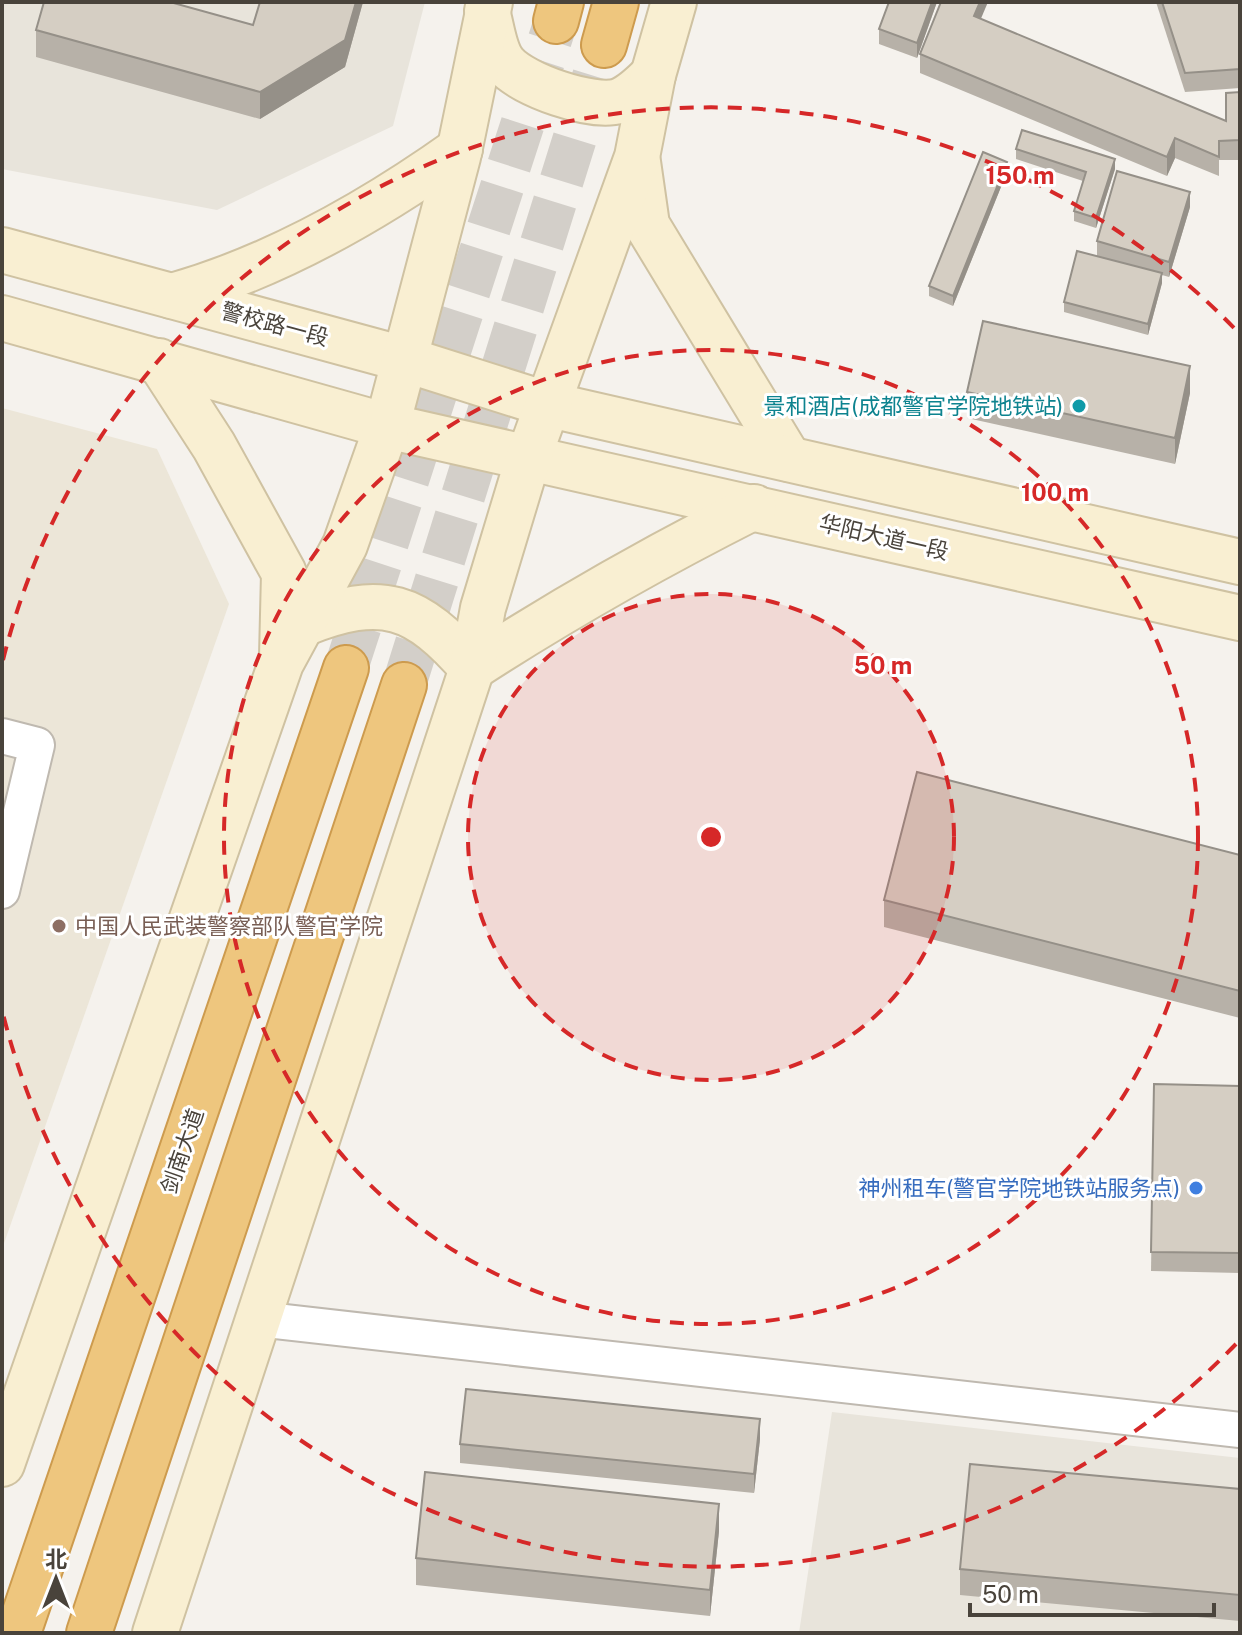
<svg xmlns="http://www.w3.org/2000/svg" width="1242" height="1635" viewBox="0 0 1242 1635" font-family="'Public Sans','Noto Sans SC',sans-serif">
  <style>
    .residential { fill: #e8e4db }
    .education { fill: #ece6d8 }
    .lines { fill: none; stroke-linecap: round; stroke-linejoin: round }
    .highway-tunnel { stroke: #d3cfc9; stroke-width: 44; stroke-dasharray: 44 22; stroke-linecap: butt }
    .street-casing { stroke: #bfb9b0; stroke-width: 38 }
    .secondary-casing { stroke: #cfc2a2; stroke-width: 48 }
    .highway-casing { stroke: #cd9b4e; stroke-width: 48 }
    .street { stroke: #fff; stroke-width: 34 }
    .secondary { stroke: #f9efd2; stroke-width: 44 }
    .highway { stroke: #eec67e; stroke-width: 44 }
    .wall { fill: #b7b1a8 }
    .shaded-wall { fill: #959088 }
    .building { fill: #d5cec3; stroke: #959088; stroke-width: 2 }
    .ring { fill: none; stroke: #d62828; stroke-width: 4; stroke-dasharray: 14 10 }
    .culture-dot { fill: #0f9aa8; stroke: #fff; stroke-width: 3 }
    .education-dot { fill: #8d6e63; stroke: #fff; stroke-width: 3 }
    .shop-dot { fill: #3f7fe0; stroke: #fff; stroke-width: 3 }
    .labels { text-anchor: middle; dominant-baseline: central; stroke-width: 6; stroke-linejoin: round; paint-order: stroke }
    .street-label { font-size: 22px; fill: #49433b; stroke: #fff }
    .culture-label { font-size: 22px; fill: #0d838f; stroke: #fff; text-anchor: end }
    .education-label { font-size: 22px; fill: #785e54; stroke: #fff; text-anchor: start }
    .shop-label { font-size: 22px; fill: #366cbe; stroke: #fff; text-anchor: end }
    .centre { fill: #d62828; stroke: #fff; stroke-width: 4 }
    .ring-label { font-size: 24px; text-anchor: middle; font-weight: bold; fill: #d62828; stroke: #fff; stroke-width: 6; stroke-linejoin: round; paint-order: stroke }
  </style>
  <rect width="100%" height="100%" fill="#f5f2ed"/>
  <g class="residential">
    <polygon points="2,2 425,2 393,126 217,210 2,169"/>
    <polygon points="832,1412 1240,1458 1240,1633 799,1633"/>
  </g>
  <polygon class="education" points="2,408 157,449 229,604 2,1249"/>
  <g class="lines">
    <g class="highway-tunnel">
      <polyline points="346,668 556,21"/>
      <polyline points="404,685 604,45"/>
    </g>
    <defs>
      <g id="street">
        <polyline points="2,736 37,745 2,891"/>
        <polyline points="258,1319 1240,1430"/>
      </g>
      <g id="secondary">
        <path d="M 487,11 C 492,27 494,52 505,64 C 523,85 592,109 619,101 C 632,96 643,85 653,75"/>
        <polyline points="638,162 647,225 789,459"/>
        <polyline points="2,250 407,360 546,404 1240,562"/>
        <path d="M 172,296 C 275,267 373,211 460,149"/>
        <polyline points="2,318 387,426 1240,618"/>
        <polyline points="159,361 214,446 284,573 282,656"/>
        <path d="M 303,624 C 383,592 416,604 472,668 C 563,609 657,556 754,507"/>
        <polyline points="2,1464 281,663 345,545 387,426 458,157 490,2"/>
        <polyline points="155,1633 472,668 483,608 528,459 637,157 653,75 674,2"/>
      </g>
      <g id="highway">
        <polyline points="556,21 561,2"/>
        <polyline points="604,45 616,2"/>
        <polyline points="18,1633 346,668"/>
        <polyline points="89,1633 404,685"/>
      </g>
    </defs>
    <use href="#street" class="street-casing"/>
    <use href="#secondary" class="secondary-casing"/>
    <use href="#highway" class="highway-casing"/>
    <use href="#street" class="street"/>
    <use href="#secondary" class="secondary"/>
    <use href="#highway" class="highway"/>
  </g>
  <g class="wall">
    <polygon points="260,2 363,2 345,67 260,119 36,57 36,30 253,25"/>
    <polygon points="937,2 917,58 879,44 879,29"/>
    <polygon points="1156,2 1240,2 1240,88 1185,92"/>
    <polygon points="981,19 1226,121 1240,92 1240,160 1219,160 1219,176 1175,158 1167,176 920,73 920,54"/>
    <polygon points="1016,149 1115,169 1096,228 1074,221 1074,211 1083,181 1016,159"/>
    <polygon points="1007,172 953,306 929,296 929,286"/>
    <polygon points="1190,207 1169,277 1162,275 1162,283 1148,335 1064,312 1064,302 1097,256 1097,241"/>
    <polygon points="967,392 1190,393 1175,464 967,418"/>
    <polygon points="1240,855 1240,1018 884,927 884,900"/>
    <polygon points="1154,1084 1240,1086 1240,1273 1151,1271"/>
    <polygon points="760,1439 754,1493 460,1463 460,1444"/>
    <polygon points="1240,1489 1240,1621 960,1595 960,1569"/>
    <polygon points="719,1531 710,1616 416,1585 416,1558"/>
  </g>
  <g class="shaded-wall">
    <polygon points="356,2 363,2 345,67 260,119 260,92"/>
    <polygon points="932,2 937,2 917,58 917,43"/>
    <polygon points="980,2 988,2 974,35 974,16"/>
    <polygon points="1175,138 1175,158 1167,176 1167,157"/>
    <polygon points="1115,159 1115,169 1096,228 1096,218"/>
    <polygon points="1007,162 1007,172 953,306 953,296"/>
    <polygon points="1190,192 1190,207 1169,277 1169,262"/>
    <polygon points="1162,273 1162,283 1148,335 1148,324"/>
    <polygon points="1190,366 1190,393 1175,464 1175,438"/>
    <polygon points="760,1419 760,1439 754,1493 754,1474"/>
    <polygon points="719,1504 719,1531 710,1616 710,1590"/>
  </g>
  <g class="building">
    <polygon points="44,2 170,2 253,25 260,2 356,2 345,40 260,92 36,30"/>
    <polygon points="889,2 932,2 917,43 879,29"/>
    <polygon points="941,2 980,2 974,16 1226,121 1226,93 1240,92 1240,140 1219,141 1219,157 1175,138 1167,157 920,54"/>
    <polygon points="1162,2 1240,2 1240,69 1185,73"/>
    <polygon points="1022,130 1115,159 1096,218 1074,211 1086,172 1016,149"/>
    <polygon points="983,152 1007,162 953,296 929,286"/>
    <polygon points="1117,171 1190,192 1169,262 1097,241"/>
    <polygon points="1077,251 1162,273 1148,324 1064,302"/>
    <polygon points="983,321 1190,366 1175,438 967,392"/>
    <polygon points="917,772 1240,855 1240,991 884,900"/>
    <polygon points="1154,1084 1240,1086 1240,1253 1151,1252"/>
    <polygon points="466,1389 760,1419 754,1474 460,1444"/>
    <polygon points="970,1464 1240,1489 1240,1595 960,1569"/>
    <polygon points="425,1472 719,1504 710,1590 416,1558"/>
  </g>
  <circle cx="711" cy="837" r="243" fill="#d62828" fill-opacity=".12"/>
  <g class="ring">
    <circle cx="711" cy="837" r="243"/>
    <circle cx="711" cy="837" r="487"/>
    <path d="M1236 1344A730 730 0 0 1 3 1014M3 660A730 730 0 0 1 1236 330"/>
  </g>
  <circle class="culture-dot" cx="1079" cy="406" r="8"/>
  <circle class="education-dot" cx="59" cy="926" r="8"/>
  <circle class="shop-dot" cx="1196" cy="1188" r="8"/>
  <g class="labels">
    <g class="street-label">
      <text transform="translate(275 324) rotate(15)">警校路一段</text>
      <text transform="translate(884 537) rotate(13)">华阳大道一段</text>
      <text transform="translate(182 1151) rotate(-71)">剑南大道</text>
    </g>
    <g class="culture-label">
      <text x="1063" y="406">景和酒店(成都警官学院地铁站)</text>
    </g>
    <g class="education-label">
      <text x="75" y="926">中国人民武装警察部队警官学院</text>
    </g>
    <g class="shop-label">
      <text x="1180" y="1188">神州租车(警官学院地铁站服务点)</text>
    </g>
  </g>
  <circle cx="711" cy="837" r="12" class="centre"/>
  <g class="ring-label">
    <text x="1020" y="184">150 m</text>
    <text x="1055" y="501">100 m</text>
    <text x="883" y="674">50 m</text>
  </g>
  <rect width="1242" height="1635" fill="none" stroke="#49433b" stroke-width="8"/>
  <g transform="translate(56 1579)" stroke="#ffffff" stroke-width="6" paint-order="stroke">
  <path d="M0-6L14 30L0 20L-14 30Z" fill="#49433b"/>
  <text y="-12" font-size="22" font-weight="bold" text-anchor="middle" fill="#49433b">北</text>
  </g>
  <path d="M970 1603v12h244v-12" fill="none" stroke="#49433b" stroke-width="4"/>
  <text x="982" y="1603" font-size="24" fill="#49433b" stroke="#ffffff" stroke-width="6" paint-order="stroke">50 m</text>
</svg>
